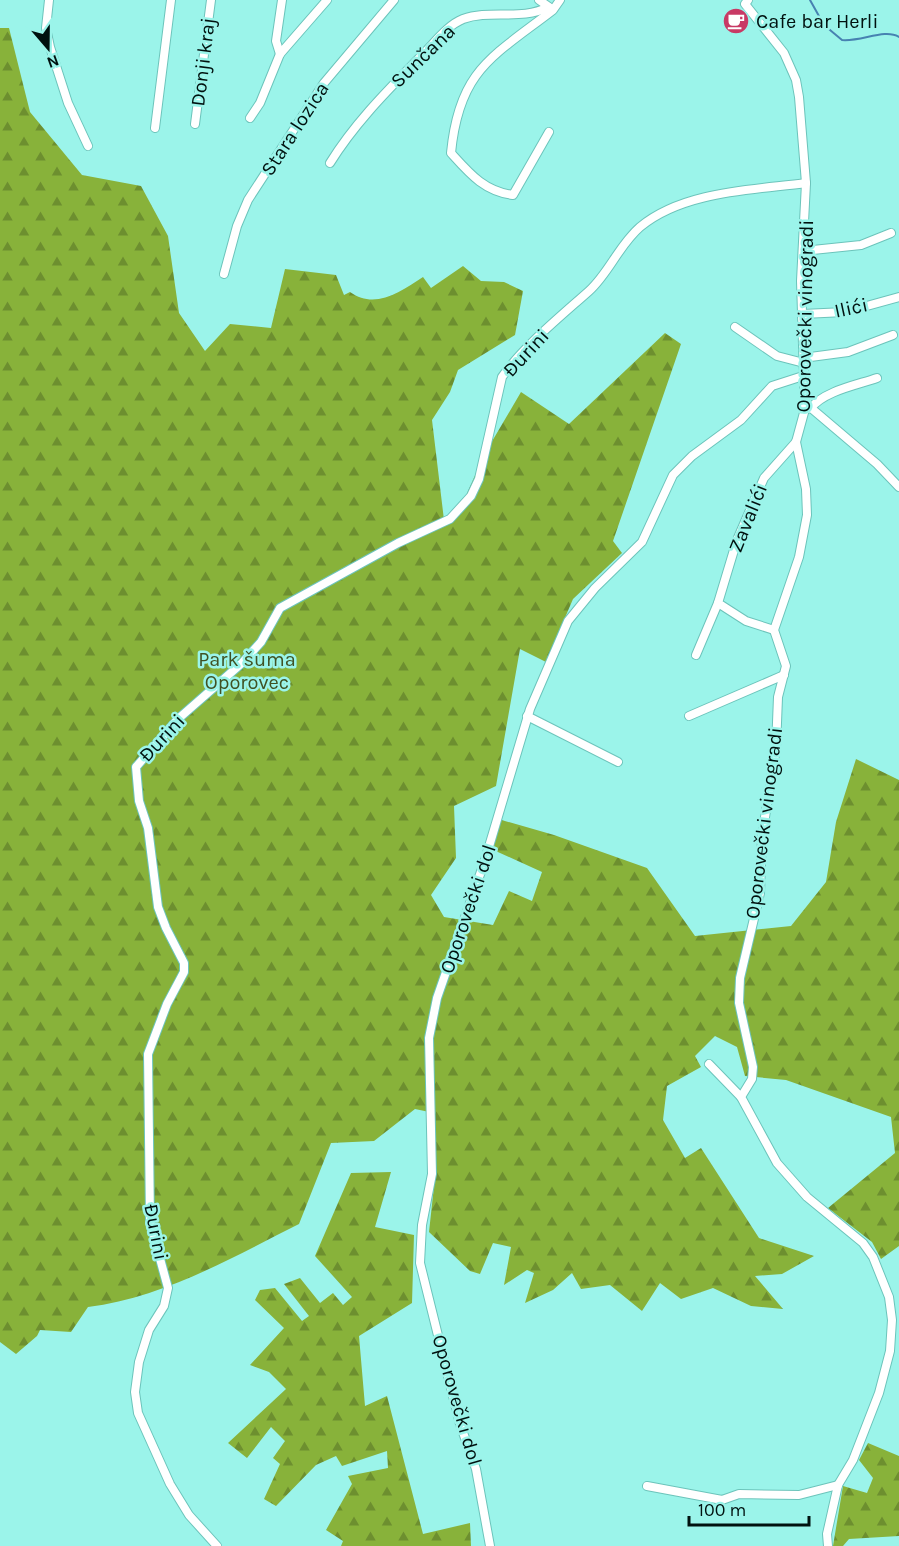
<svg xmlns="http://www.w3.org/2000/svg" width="899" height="1546" viewBox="0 0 899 1546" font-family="Karla,sans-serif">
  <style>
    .forest { fill: url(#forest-firs) }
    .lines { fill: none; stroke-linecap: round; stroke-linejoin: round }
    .stream { stroke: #4782b1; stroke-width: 2 }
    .minor-casing { stroke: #6cc4bb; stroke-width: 10 }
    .minor { stroke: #fff; stroke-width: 8 }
    .labels { text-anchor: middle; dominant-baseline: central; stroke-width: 5; stroke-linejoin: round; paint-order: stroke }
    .poi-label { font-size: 20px; fill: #00110f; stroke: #9bf4ea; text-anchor: start }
    .street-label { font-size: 20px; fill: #00110f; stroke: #9bf4ea }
    .park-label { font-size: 20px; fill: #405223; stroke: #9bf4ea }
  </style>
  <defs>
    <pattern id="forest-firs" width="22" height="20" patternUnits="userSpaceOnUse" patternTransform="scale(1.5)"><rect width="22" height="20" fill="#88b23a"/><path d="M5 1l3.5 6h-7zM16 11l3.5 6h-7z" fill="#6d8f2f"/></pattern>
  </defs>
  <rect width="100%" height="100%" fill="#9bf4ea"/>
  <g class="forest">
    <path d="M 0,28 L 9,28 L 30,112 L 82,175 L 141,186 L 168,236 L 179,313 L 205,351 L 230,324 L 271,328 L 285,269 L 336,275 L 344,295 L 350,292 C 375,310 400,292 423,277 L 431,288 L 463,266 L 481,281 L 504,282 L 523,291 L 515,335 L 458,370 L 450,392 L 432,420 L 444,520 L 465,498 L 484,455 L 521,392 L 569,424 L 665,333 L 681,344 L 613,541 L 622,553 L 573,599 L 546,662 L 520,649 L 496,786 L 454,806 L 456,858 L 431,895 L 444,917 L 493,925 L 509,891 L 532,901 L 542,872 L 489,848 L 498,819 L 554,835 L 647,868 L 695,936 L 791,926 L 826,882 L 836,822 L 856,759 L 899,780 L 899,1246 L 881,1259 L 872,1242 L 828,1208 L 895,1153 L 891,1117 L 786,1080 L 745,1076 L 737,1047 L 715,1036 L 695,1056 L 701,1067 L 667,1086 L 663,1120 L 685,1158 L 701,1148 L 759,1238 L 814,1256 L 782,1274 L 755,1276 L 783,1309 L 751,1306 L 713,1288 L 681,1299 L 660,1283 L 642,1311 L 610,1285 L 581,1289 L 572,1273 L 553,1290 L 525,1303 L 534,1273 L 527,1270 L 504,1285 L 511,1247 L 493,1243 L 480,1274 L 470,1271 L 429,1232 L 435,1177 L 434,1113 L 415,1109 L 374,1141 L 331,1143 L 299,1224 C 233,1257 163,1298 88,1307 L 71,1332 L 40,1330 L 37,1336 L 16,1354 L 0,1342 Z"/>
    <polygon points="391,1172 375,1227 414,1235 412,1303 359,1336 365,1406 387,1396 423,1534 470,1523 471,1546 341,1546 343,1541 326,1530 352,1484 348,1476 388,1468 387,1451 342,1466 336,1456 316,1465 276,1506 264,1499 280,1464 273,1458 285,1441 271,1427 247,1458 228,1443 286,1389 269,1372 250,1365 284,1328 255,1300 260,1290 275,1288 302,1321 309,1316 284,1284 300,1278 320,1303 333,1293 343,1305 352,1297 315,1256 351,1173"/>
    <polygon points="868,1443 899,1456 899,1536 849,1539 843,1546 833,1546 843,1486 867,1493 873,1478 859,1460"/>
  </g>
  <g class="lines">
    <path class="stream" d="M 810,0 L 824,25 L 842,40 C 861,42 885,28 899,37"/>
    <defs>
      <g id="minor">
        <polyline points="49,0 46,28 50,47 68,103 88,146"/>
        <polyline points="539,0 552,9"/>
        <polyline points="748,0 745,4 784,53 796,80 799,97 806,183 801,281 805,409 796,442 764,478 737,540 718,603 746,621 774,630"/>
        <polyline points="280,54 276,41 282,0"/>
        <polyline points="250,118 260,103 280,54 327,0"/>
        <polyline points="195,124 211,0"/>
        <polyline points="155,128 171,0"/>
        <path d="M 549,132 L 513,195 C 484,191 470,174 451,153 C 459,70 492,57 553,10 L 560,0"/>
        <path d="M 330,163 C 356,121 391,87 425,52 C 436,41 448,25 463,19 C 490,9 522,21 548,7"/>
        <polyline points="803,251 861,245 891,233"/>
        <polyline points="224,274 237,226 248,200 324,83 394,0"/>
        <polyline points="803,314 845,312 899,297"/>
        <polyline points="735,327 777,356 804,363"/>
        <polyline points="803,358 848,352 893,335"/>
        <path d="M 811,408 C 824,391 857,385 877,378"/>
        <polyline points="805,409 811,408 877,464 899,487"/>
        <polyline points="796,442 806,489 807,515 799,557 774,630 786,666 778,697 776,748 762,836 760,893 740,978 739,1003 753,1067 752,1079 741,1097 777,1163 807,1197 863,1243 873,1257 889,1297 892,1320 890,1351 879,1393 853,1460 838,1485 827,1534 828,1546"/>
        <polyline points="696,655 718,603"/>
        <polyline points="527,716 618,762"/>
        <polyline points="689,716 784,675"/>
        <polyline points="709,1064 741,1097"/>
        <polyline points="647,1486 722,1500 739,1494 799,1495 838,1485"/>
        <path d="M 217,1546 L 189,1515 L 170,1484 L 138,1413 L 135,1392 L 139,1362 L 149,1330 L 164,1306 L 168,1288 L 150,1222 L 148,1054 L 167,1004 L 184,972 L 184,963 L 166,928 L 158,907 L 148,828 L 139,801 L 136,767 L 178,719 L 242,663 L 261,642 L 280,608 L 398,543 L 450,519 L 471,496 L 479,479 L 502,377 C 524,346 561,316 589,291 C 609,273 619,245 640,227 C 683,191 753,190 806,183"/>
        <polyline points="490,1546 476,1469 460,1424 420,1263 422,1225 432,1174 429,1038 437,998 485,860 530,709 568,621 595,588 642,542 673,475 692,456 741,420 772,386 803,376"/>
      </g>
    </defs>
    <use href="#minor" class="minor-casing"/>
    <use href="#minor" class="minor"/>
  </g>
  <defs>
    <symbol id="cafe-disc" viewBox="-11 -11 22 22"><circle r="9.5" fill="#c83a65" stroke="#9bf4ea"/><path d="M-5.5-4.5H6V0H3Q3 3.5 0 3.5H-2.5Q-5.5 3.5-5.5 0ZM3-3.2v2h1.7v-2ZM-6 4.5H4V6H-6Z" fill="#fff"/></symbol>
  </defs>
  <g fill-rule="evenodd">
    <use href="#cafe-disc" x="721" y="6" width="30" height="30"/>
  </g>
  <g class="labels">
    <g class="poi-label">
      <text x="756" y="21">Cafe bar Herli</text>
    </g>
    <g class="street-label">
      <text transform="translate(423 56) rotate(-44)">Sunčana</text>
      <text transform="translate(203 62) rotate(-83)">Donji kraj</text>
      <text transform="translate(295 129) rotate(-57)">Stara lozica</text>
      <text transform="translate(851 308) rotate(-12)">Ilići</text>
      <text transform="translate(805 316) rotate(-89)">Oporovečki vinogradi</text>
      <text transform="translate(526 353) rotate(-47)">Đurini</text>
      <text transform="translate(748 518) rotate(-68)">Zavalići</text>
      <text transform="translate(162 738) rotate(-47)">Đurini</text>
      <text transform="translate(764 823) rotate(-83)">Oporovečki vinogradi</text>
      <text transform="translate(468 909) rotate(-71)">Oporovečki dol</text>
      <text transform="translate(156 1232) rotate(79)">Đurini</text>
      <text transform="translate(457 1400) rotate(74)">Oporovečki dol</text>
    </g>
    <g class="park-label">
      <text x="247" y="659">Park šuma<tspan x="247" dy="23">Oporovec</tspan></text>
    </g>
  </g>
  <g transform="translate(48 48) rotate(160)" stroke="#9bf4ea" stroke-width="4.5" paint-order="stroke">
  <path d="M0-4.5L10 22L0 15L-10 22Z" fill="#00110f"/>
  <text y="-9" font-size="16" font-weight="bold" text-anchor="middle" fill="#00110f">N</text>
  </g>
  <path d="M689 1516v9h120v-9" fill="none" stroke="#00110f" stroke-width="3"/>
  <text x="698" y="1516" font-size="18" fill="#00110f" stroke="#9bf4ea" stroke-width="4.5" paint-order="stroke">100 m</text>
</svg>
